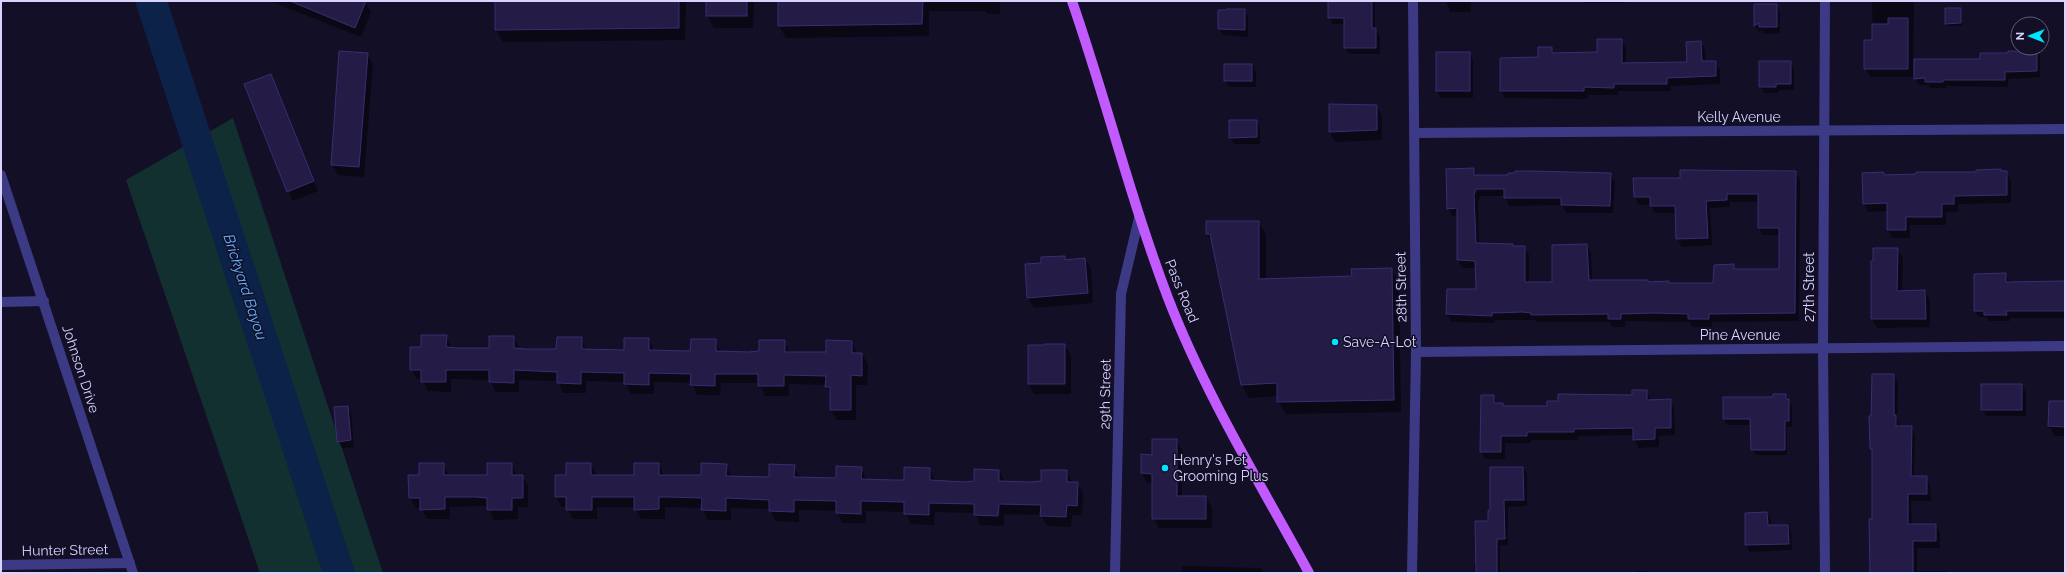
<svg xmlns="http://www.w3.org/2000/svg" width="2066" height="574" viewBox="0 0 2066 574" font-family="Raleway,sans-serif">
  <style>
    .green { fill: #12302f }
    .shadow { fill: #0007 }
    .lines { fill: none; stroke-linecap: round; stroke-linejoin: round }
    .river { stroke: #0c2248; stroke-width: 31 }
    .building { fill: #241b47; stroke: #3b2d73 }
    .minor { stroke: #3d3a85; stroke-width: 10 }
    .major { stroke: #c25bff; stroke-width: 10 }
    .poi-dot { fill: #00e5ff; stroke: #130f26; stroke-width: 1.5 }
    .labels { text-anchor: middle; dominant-baseline: central; stroke-width: 3; stroke-linejoin: round; paint-order: stroke }
    .street-label { font-size: 14px; fill: #d9d4ff; stroke: #130f26 }
    .poi-label { font-size: 14px; fill: #d9d4ff; stroke: #130f26; text-anchor: start }
    .water-label { font-size: 15px; font-style: italic; fill: #62b6ff; stroke: #130f26 }
  </style>
  <rect width="100%" height="100%" fill="#130f26"/>
  <polygon class="green" points="233,118 383,573 260,573 126,180"/>
  <g class="shadow">
    <polygon points="270,1 362,1 365,2 371,12 361,37"/>
    <polygon points="496,1 686,1 685,40 503,42 496,30"/>
    <polygon points="707,1 754,1 753,28 714,28 707,15"/>
    <polygon points="779,1 1000,1 1000,14 987,14 985,11 929,11 929,36 786,38 779,26"/>
    <polygon points="1329,1 1375,1 1375,29 1380,36 1380,54 1349,54 1345,48 1345,24 1333,24 1329,18"/>
    <polygon points="1446,1 1471,1 1471,12 1450,12"/>
    <polygon points="1583,1 1626,1 1626,3 1585,3"/>
    <polygon points="1872,1 1914,1 1913,77 1870,77 1865,68 1873,41"/>
    <polygon points="1755,5 1776,5 1780,12 1780,33 1764,34 1762,30 1759,32 1755,26"/>
    <polygon points="1960,9 1962,26 1948,26 1946,23"/>
    <polygon points="1244,10 1248,16 1248,37 1223,35 1219,28"/>
    <polygon points="1621,40 1626,48 1626,64 1688,63 1701,42 1705,50 1706,62 1715,62 1720,70 1720,84 1671,86 1671,91 1618,91 1618,95 1588,95 1588,99 1505,98 1501,91 1551,48 1555,54 1598,53"/>
    <polygon points="2036,49 2040,56 2040,77 2008,79 2008,87 1946,86 1946,88 1930,88 1928,85 1919,85 1915,78 1981,60"/>
    <polygon points="1437,53 1469,53 1473,60 1473,98 1441,98 1437,91"/>
    <polygon points="367,54 373,64 364,177 338,175 332,165"/>
    <polygon points="1790,62 1794,69 1794,90 1779,90 1779,93 1764,93 1760,86"/>
    <polygon points="1252,65 1256,72 1256,87 1229,87 1225,81"/>
    <polygon points="270,75 276,85 318,191 293,201 288,191"/>
    <polygon points="1377,106 1382,116 1382,140 1335,142 1330,132"/>
    <polygon points="1256,121 1260,127 1260,144 1234,144 1230,138"/>
    <polygon points="1474,169 1477,176 1610,174 1615,182 1613,213 1566,213 1562,205 1509,206 1505,196 1480,196 1478,203 1479,244 1524,247 1529,255 1529,283 1553,283 1587,245 1591,253 1592,281 1714,284 1733,265 1736,270 1780,270 1780,235 1763,235 1759,228 1759,202 1730,202 1730,207 1710,208 1712,245 1682,247 1677,239 1676,213 1655,213 1651,205 1639,205 1635,197 1634,179 1681,179 1795,172 1800,180 1799,321 1712,322 1712,327 1693,327 1690,322 1625,321 1625,327 1613,327 1610,322 1536,322 1535,320 1495,320 1495,323 1451,322 1447,314 1448,290 1477,290 1477,268 1462,268 1458,260 1458,216 1452,216 1448,208"/>
    <polygon points="2006,172 2011,180 2011,203 1958,204 1958,212 1946,212 1946,225 1910,225 1910,238 1892,238 1888,230 1888,211 1868,212 1864,204 1885,176"/>
    <polygon points="1207,222 1259,222 1266,235 1266,280 1353,277 1391,269 1399,282 1401,412 1286,414 1278,401 1278,396 1249,398 1242,385 1213,244 1207,234"/>
    <polygon points="1897,249 1903,258 1902,291 1925,291 1930,300 1930,327 1877,328 1872,319"/>
    <polygon points="1064,257 1066,261 1085,259 1091,269 1093,303 1034,308 1028,298 1026,264 1042,264"/>
    <polygon points="2065,273 2065,318 2010,318 2010,321 1989,321 1986,317 1979,317 1975,311 2006,274 2010,283 2065,282"/>
    <polygon points="446,336 452,349 490,349 514,337 519,349 557,350 581,338 587,350 625,351 649,339 654,351 691,352 715,340 721,352 748,353 760,352 784,341 790,353 827,353 852,342 857,354 862,354 868,364 867,385 856,385 856,420 837,420 831,410 831,395 826,385 789,384 789,396 765,396 759,383 721,383 720,395 697,395 692,383 654,382 654,394 631,394 625,382 586,381 586,393 563,393 558,381 519,380 519,392 496,392 490,380 451,379 451,392 428,391 422,379 417,379 411,369 422,348"/>
    <polygon points="1065,345 1071,355 1071,394 1034,394 1029,384"/>
    <polygon points="1894,375 1898,383 1897,419 1900,427 1911,427 1915,435 1914,477 1926,477 1930,485 1931,501 1911,501 1912,525 1935,525 1940,532 1940,548 1917,548 1917,571 1946,571 1947,573 1872,573 1873,520 1873,453 1871,449 1872,417"/>
    <polygon points="2022,385 2026,392 2026,416 1986,416 1982,409"/>
    <polygon points="1646,391 1651,400 1670,400 1674,408 1675,435 1659,436 1659,447 1639,448 1634,440 1634,435 1578,436 1578,440 1531,440 1531,443 1505,443 1505,459 1485,459 1481,451 1493,396 1498,404 1502,404 1504,407 1548,407 1633,396"/>
    <polygon points="1786,395 1792,406 1792,427 1787,427 1787,455 1756,455 1752,449 1752,425 1727,425 1724,419"/>
    <polygon points="2050,402 2065,402 2065,436 2055,436 2049,426"/>
    <polygon points="348,407 351,413 354,447 342,448 338,441"/>
    <polygon points="1176,440 1182,450 1182,497 1206,497 1212,507 1212,528 1159,528 1153,518 1153,483 1147,483 1142,473 1153,456"/>
    <polygon points="443,464 449,476 488,476 512,464 517,476 522,476 528,486 528,507 518,507 518,519 494,520 488,507 482,506 450,507 450,519 427,519 421,508 416,508 410,498 420,476"/>
    <polygon points="591,464 597,476 635,476 659,464 664,476 702,476 726,465 732,477 770,478 794,466 800,478 837,479 861,468 867,480 905,481 930,469 935,481 963,483 975,482 999,470 1005,482 1042,482 1067,471 1073,483 1077,483 1083,493 1082,515 1072,515 1071,527 1047,526 1041,515 1004,514 1004,526 980,525 975,513 935,512 934,525 911,524 905,512 866,511 866,523 842,523 837,511 799,510 799,522 775,521 770,509 731,508 731,520 708,520 702,508 665,507 665,519 641,519 635,507 597,507 597,519 573,519 567,507 562,507 556,497 556,476 567,476"/>
    <polygon points="1523,468 1527,474 1527,506 1508,507 1508,545 1500,545 1500,573 1474,573 1474,565 1477,565 1491,511"/>
    <polygon points="1767,513 1771,520 1771,526 1788,526 1791,532 1792,550 1750,552 1746,545 1746,514"/>
    <polygon points="1182,566 1261,568 1264,573 1182,573"/>
    <polygon points="1636,571 1648,571 1649,573 1636,573"/>
    <polygon points="1578,572 1579,573 1553,573"/>
    <polygon points="1759,572 1780,572 1781,573 1759,573"/>
  </g>
  <g class="lines">
    <polyline class="river" points="151,1 339,573"/>
  </g>
  <g class="building">
    <polygon points="290,1 366,1 355,28"/>
    <polygon points="495,1 679,1 679,28 495,30"/>
    <rect x="706" y="1" width="41" height="15"/>
    <polygon points="778,1 923,1 922,24 778,26"/>
    <polygon points="1328,1 1372,1 1372,28 1376,28 1376,48 1344,48 1344,18 1328,18"/>
    <polygon points="1754,4 1777,4 1777,27 1759,27 1759,23 1754,26"/>
    <polygon points="1945,8 1961,8 1961,23 1945,24"/>
    <polygon points="1226,9 1245,9 1245,30 1218,29 1218,10 1226,10"/>
    <polygon points="1888,18 1908,18 1908,69 1864,69 1864,40 1872,40 1872,24 1888,24"/>
    <polygon points="1597,39 1622,39 1622,63 1687,62 1686,42 1701,41 1702,61 1716,61 1716,76 1667,78 1667,84 1614,84 1614,88 1584,87 1584,91 1500,91 1500,58 1538,57 1538,47 1552,47 1552,53 1597,52"/>
    <polygon points="2024,48 2037,48 2037,71 2005,72 2005,80 1943,80 1943,82 1925,82 1925,78 1914,79 1914,59 1980,59 1980,53 2008,53 2008,51 2024,51"/>
    <polygon points="339,51 368,53 359,167 331,165"/>
    <rect x="1436" y="52" width="34" height="39"/>
    <polygon points="1759,61 1791,61 1791,84 1776,84 1776,87 1759,87"/>
    <rect x="1224" y="64" width="28" height="17"/>
    <polygon points="271,74 314,181 287,192 244,84"/>
    <polygon points="1329,104 1377,105 1377,130 1329,132"/>
    <polygon points="1229,120 1257,120 1257,137 1229,138"/>
    <polygon points="1474,168 1474,175 1508,175 1508,173 1515,173 1515,171 1529,171 1611,173 1610,206 1561,205 1561,198 1504,198 1504,189 1476,189 1474,195 1476,243 1513,244 1513,246 1525,246 1525,282 1552,282 1552,245 1587,244 1589,280 1648,280 1648,282 1669,281 1669,283 1713,283 1714,265 1734,264 1734,269 1779,269 1779,228 1758,228 1758,194 1727,194 1727,200 1706,201 1708,238 1676,239 1675,206 1650,206 1650,197 1634,197 1633,178 1680,178 1680,170 1796,171 1795,313 1709,314 1709,319 1688,319 1688,314 1655,313 1621,314 1621,319 1608,319 1608,314 1531,315 1531,313 1523,312 1492,313 1492,316 1446,314 1447,289 1476,289 1475,261 1457,260 1457,208 1447,209 1446,169"/>
    <polygon points="2001,169 2001,171 2007,171 2007,195 1954,196 1954,204 1942,204 1942,217 1906,217 1906,230 1887,230 1887,203 1863,204 1862,173 1883,172 1885,175 1916,174 1916,172 1976,172 1976,170"/>
    <polygon points="1206,221 1259,221 1259,279 1352,276 1351,269 1392,268 1394,400 1277,402 1277,383 1241,385 1210,234 1206,234"/>
    <polygon points="1873,248 1898,248 1897,291 1925,290 1926,319 1871,319 1871,261 1873,261"/>
    <polygon points="1065,256 1065,260 1085,258 1088,293 1027,298 1025,264 1041,263 1041,257"/>
    <polygon points="2006,273 2006,282 2065,281 2065,311 2006,311 2007,315 1984,315 1984,311 1974,311 1974,274"/>
    <polygon points="421,335 447,335 446,347 458,348 489,348 489,336 514,336 514,348 525,349 556,349 557,337 582,337 582,349 624,350 624,338 649,338 649,350 690,351 691,339 716,339 716,351 748,352 759,351 759,340 785,340 785,352 826,352 826,340 852,341 852,353 862,353 862,376 851,375 851,410 830,410 830,387 825,387 826,376 784,375 784,386 758,386 758,374 715,374 715,386 690,385 691,374 649,373 649,385 624,384 624,373 581,372 581,384 557,383 557,372 514,370 514,383 489,382 489,370 446,370 446,382 421,382 421,370 410,370 410,347 421,347"/>
    <polygon points="1044,344 1065,344 1065,384 1028,384 1028,345 1044,345"/>
    <polygon points="1872,374 1894,374 1894,415 1896,415 1896,426 1912,426 1911,476 1927,476 1927,494 1908,494 1908,524 1936,524 1936,541 1913,541 1913,573 1870,573 1869,519 1872,519 1872,449 1870,449 1869,416 1871,416"/>
    <rect x="1981" y="384" width="41" height="26"/>
    <polygon points="1632,390 1647,390 1647,400 1671,399 1671,428 1655,428 1655,439 1633,440 1633,428 1574,429 1574,432 1527,432 1527,436 1501,436 1501,452 1480,452 1481,395 1494,395 1494,403 1503,403 1503,406 1547,406 1547,401 1558,401 1558,394 1632,395"/>
    <polygon points="1773,394 1786,394 1786,399 1789,399 1789,421 1785,421 1785,450 1751,450 1750,419 1723,419 1723,397 1773,397"/>
    <polygon points="2049,401 2065,401 2065,427 2048,426"/>
    <polygon points="348,406 351,440 337,442 334,407"/>
    <polygon points="1152,439 1177,439 1177,496 1206,496 1206,519 1152,519 1152,474 1141,473 1141,454 1152,455"/>
    <polygon points="419,463 444,463 444,475 487,475 487,463 512,463 512,475 523,475 523,498 512,498 512,510 487,510 487,498 476,497 445,497 445,509 420,510 420,498 409,498 408,475 419,475"/>
    <polygon points="566,463 591,463 591,475 634,475 634,463 659,463 659,475 701,475 701,463 727,464 726,476 769,477 769,464 795,465 794,477 836,478 836,466 862,467 861,479 894,480 904,480 904,467 930,468 930,480 963,482 974,481 974,469 999,470 999,481 1030,482 1041,481 1041,470 1067,470 1067,482 1078,482 1077,506 1067,505 1066,517 1040,516 1041,505 999,504 998,516 974,515 974,504 929,503 929,515 904,514 904,502 861,501 861,514 836,513 836,501 794,500 794,512 769,511 769,500 726,498 726,511 701,510 702,498 670,497 659,497 659,509 634,510 634,497 592,497 592,510 566,510 566,497 555,497 555,475 566,475"/>
    <polygon points="1490,467 1523,467 1524,500 1504,500 1505,539 1497,539 1497,573 1476,573 1475,521 1488,521 1488,511 1490,510"/>
    <polygon points="1767,512 1768,525 1788,525 1789,544 1745,545 1745,513"/>
  </g>
  <g class="lines">
    <g class="minor">
      <polyline points="1825,1 1823,348 1825,573"/>
      <polyline points="1414,133 2065,129"/>
      <polyline points="1,175 133,573"/>
      <polyline points="1,302 44,301"/>
      <polyline points="1416,352 2065,346"/>
      <polyline points="1,565 130,563"/>
      <polyline points="1115,573 1121,294 1139,218"/>
      <polyline points="1412,573 1416,352 1413,1"/>
    </g>
    <path class="major" d="M 1072,1 C 1106,99 1131,201 1168,298 C 1205,394 1260,483 1309,573"/>
  </g>
  <g class="poi-dot">
    <circle cx="1335" cy="342" r="4"/>
    <circle cx="1165" cy="468" r="4"/>
  </g>
  <g class="labels">
    <g class="street-label">
      <text x="1739" y="117">Kelly Avenue</text>
      <text transform="translate(1401 287) rotate(-91)">28th Street</text>
      <text transform="translate(1809 287) rotate(-90)">27th Street</text>
      <text transform="translate(1182 291) rotate(68)">Pass Road</text>
      <text x="1740" y="335">Pine Avenue</text>
      <text transform="translate(81 369) rotate(72)">Johnson Drive</text>
      <text transform="translate(1105 394) rotate(-89)">29th Street</text>
      <text transform="translate(65 550) rotate(-1)">Hunter Street</text>
    </g>
    <g class="poi-label">
      <text x="1343" y="342">Save-A-Lot</text>
      <text x="1173" y="460">Henry's Pet<tspan x="1173" dy="16">Grooming Plus</tspan></text>
    </g>
    <g class="water-label">
      <text transform="translate(245 287) rotate(72)">Brickyard Bayou</text>
    </g>
  </g>
  <rect width="2066" height="574" fill="none" stroke="#d9d4ff" stroke-width="4"/>
  <g transform="translate(2030 36) rotate(270)"><circle r="19" fill="#130f26" stroke="#625e7d"/>
  <path d="M0-3L7 15L0 10L-7 15Z" fill="#00e5ff"/>
  <text y="-6" font-size="11" font-weight="bold" text-anchor="middle" fill="#d9d4ff">N</text>
  </g>
</svg>
